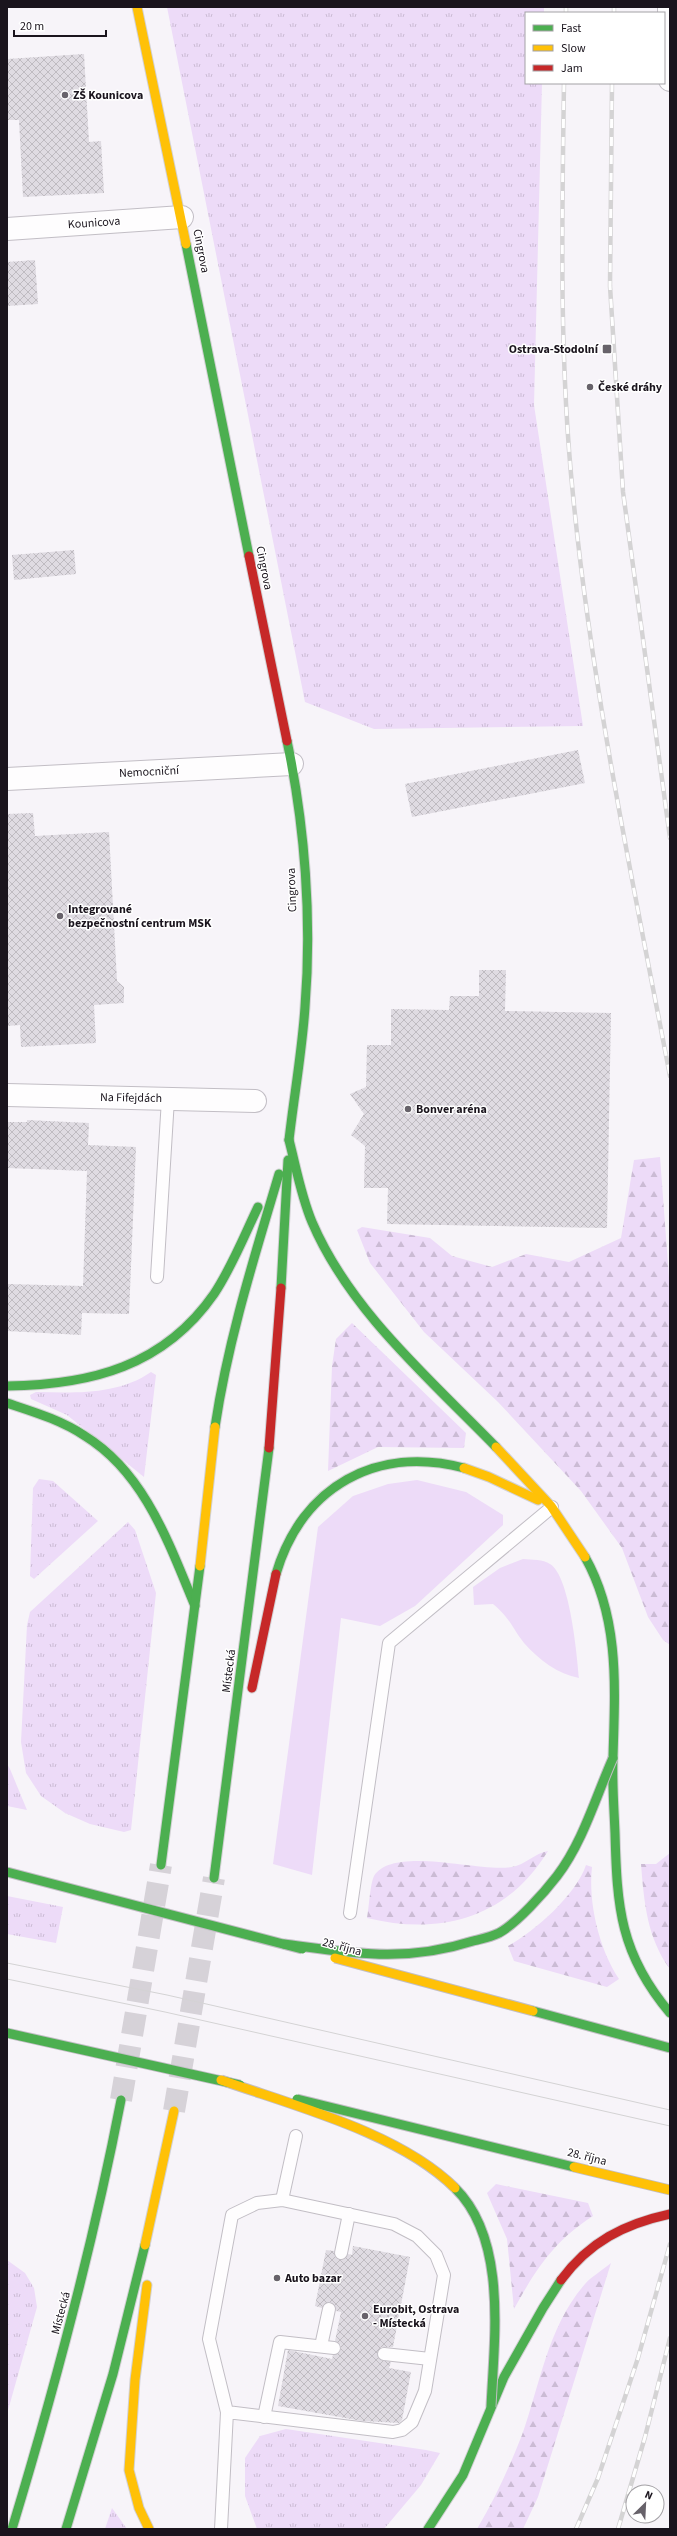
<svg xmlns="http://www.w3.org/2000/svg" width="677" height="2536" viewBox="0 0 677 2536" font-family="'Source Sans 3',sans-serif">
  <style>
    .grass { fill: url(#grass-tufts) }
    .forest { fill: url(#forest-firs) }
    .park { fill: #eddbf8 }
    .building { fill: url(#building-cross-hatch) }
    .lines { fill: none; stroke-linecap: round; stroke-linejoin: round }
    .highway-tunnel { stroke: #d6d2d8; stroke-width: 22; stroke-dasharray: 22 11; stroke-linecap: butt }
    .lane-casing { stroke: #c2bec5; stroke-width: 14 }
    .street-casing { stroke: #c2bec5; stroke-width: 24 }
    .fast-casing { stroke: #d2d1d4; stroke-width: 11 }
    .slow-casing { stroke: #d2d1d4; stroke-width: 11 }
    .jam-casing { stroke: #d2d1d4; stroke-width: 11 }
    .lane { stroke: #fefdfe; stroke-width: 12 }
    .street { stroke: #fefdfe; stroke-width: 22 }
    .fast { stroke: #4caf50; stroke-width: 9 }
    .slow { stroke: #ffc107; stroke-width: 9 }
    .jam { stroke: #c62828; stroke-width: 9 }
    .tram { stroke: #d4d3d4; stroke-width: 1 }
    .rail-casing { stroke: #d4d3d4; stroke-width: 4.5 }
    .rail { stroke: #fff; stroke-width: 3; stroke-dasharray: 9; stroke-linecap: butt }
    .fast-bridge-casing { stroke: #c2bec5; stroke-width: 11; stroke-linecap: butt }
    .slow-bridge-casing { stroke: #c2bec5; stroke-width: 11; stroke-linecap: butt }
    .fast-bridge { stroke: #4caf50; stroke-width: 9 }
    .slow-bridge { stroke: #ffc107; stroke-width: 9 }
    .poi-dot { fill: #67626a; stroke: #fff; stroke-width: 1.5 }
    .labels { text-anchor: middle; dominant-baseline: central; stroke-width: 3; stroke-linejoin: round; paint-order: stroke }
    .poi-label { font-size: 12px; font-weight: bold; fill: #1a141d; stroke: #fff; text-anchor: start }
    .street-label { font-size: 12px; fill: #1a141d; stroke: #fff }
  </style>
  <defs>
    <pattern id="grass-tufts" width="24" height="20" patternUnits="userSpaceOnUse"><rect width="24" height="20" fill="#eddbf8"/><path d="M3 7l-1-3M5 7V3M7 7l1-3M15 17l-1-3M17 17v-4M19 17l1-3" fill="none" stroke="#cbbbd4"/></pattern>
    <pattern id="forest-firs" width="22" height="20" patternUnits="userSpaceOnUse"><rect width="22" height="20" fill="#eddbf8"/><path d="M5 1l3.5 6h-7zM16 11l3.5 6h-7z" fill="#cbbbd4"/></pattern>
    <pattern id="building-cross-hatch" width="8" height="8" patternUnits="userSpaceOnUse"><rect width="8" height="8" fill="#dfdbe2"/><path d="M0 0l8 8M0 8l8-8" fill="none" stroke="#bfbbc1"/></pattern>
  </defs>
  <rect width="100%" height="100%" fill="#f7f4f9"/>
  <g class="grass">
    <polygon points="167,7 544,7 544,13 526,13 526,83 542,83 534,405 583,726 374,729 305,702"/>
    <path d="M 151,1372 L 156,1375 L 144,1477 L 67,1415 L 31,1399 L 30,1395 L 36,1392 C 75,1393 118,1395 151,1372 Z"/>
    <polygon points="39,1479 53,1481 98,1521 34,1579 30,1576 33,1488"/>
    <polygon points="128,1522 135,1530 156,1593 131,1830 124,1832 90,1824 65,1813 41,1796 26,1773 21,1742 27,1625 30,1612"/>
    <polygon points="7,1764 10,1769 27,1810 7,1806"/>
    <polygon points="7,1896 63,1907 56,1943 7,1934"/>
    <polygon points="7,2260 25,2273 34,2288 37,2307 7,2414"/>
    <polygon points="286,2429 426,2450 440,2453 421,2485 384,2529 257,2529 245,2496 245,2458 260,2436"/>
    <polygon points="112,2508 127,2529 105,2529"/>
  </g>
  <g class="forest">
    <polygon points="660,1157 670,1291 670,1645 663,1640 648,1617 622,1548 581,1491 498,1402 424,1332 370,1263 357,1230 362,1227 430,1238 452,1256 492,1267 526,1254 569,1262 621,1238 634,1160"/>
    <polygon points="352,1323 466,1433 464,1448 378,1447 328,1471 332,1366 336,1339"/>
    <path d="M 548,1851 C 507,1918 441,1936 367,1918 C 369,1908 370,1884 374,1876 C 394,1845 480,1873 512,1867 C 525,1865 535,1853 548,1851 Z"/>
    <path d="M 670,1853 L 670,1969 C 647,1938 644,1902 641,1864 L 656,1864 Z"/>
    <path d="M 586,1865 L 592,1867 C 588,1903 599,1949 619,1979 L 607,1987 L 514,1961 L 508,1946 C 535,1931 576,1895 586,1865 Z"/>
    <path d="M 496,2184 L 588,2203 L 593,2216 C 554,2241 536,2269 514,2309 L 507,2239 L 487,2193 Z"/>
    <path d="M 611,2263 L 538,2497 L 523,2529 L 477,2529 C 495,2499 509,2468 522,2435 C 540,2385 548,2326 585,2284 C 592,2276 603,2270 611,2263 Z"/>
  </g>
  <g class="park">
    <polygon points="417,1480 466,1492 503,1515 503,1525 415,1606 380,1626 341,1618 312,1875 273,1864 318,1527 353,1496 388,1484"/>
    <path d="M 523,1559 C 532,1560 543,1559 550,1564 C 570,1576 577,1655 579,1678 C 558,1674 539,1660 524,1643 C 512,1628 511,1619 493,1604 L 474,1605 L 473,1587 L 500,1568 Z"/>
  </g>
  <g class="building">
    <polygon points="84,54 89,142 101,141 104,193 23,197 19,120 7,120 7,59"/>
    <polygon points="35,260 38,304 7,306 7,262"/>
    <polygon points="74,550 76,574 14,580 12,555"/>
    <polygon points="578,750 585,783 412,817 405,784"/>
    <polygon points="33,813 35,836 109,832 117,981 124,987 124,1003 94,1005 96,1043 21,1047 20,1025 7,1026 7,814"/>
    <polygon points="479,970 506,970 505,1011 611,1013 607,1228 387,1224 388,1188 364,1188 365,1146 351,1135 364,1114 350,1094 366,1087 367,1045 391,1045 391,1009 449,1010 450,996 479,996"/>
    <polygon points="27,1120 89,1123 88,1145 136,1147 129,1314 82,1313 81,1335 7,1331 7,1284 83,1286 87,1171 7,1168 7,1122 27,1122"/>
    <polygon points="353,2246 410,2257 393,2347 381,2347 377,2354 380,2360 391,2362 389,2368 411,2372 402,2420 399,2423 362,2421 278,2406 288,2350 332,2359 333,2355 340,2352 341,2345 335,2341 341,2312 336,2311 334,2304 330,2302 324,2304 322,2308 315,2306 326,2250 334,2251 336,2258 343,2260 348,2254 352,2255"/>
  </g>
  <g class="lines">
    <g class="highway-tunnel">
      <polyline points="121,2100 161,1865"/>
      <polyline points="174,2111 214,1878"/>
    </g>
    <defs>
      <g id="lane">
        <polyline points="157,1277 168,1099"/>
        <polyline points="350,1913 389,1643 552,1507"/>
        <polyline points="282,2200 296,2136"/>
        <polyline points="341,2253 349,2214"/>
        <polyline points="321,2346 329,2309"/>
        <polyline points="384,2354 430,2359"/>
        <polyline points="264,2417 280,2342 334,2348"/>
        <polyline points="221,2529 227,2412 209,2339 232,2215 257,2203 282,2200 394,2224 417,2236 436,2255 444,2275 425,2391 412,2422 402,2430 393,2432 227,2412"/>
      </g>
      <g id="street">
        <polyline points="669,7 670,80"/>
        <polyline points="7,229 182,217"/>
        <polyline points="7,779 292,764"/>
        <polyline points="7,1095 255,1101"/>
      </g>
      <g id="fast">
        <polyline points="186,244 249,556"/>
        <path d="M 287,741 C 305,826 312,920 305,1007 C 302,1052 294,1096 289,1140"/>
        <path d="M 289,1140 C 296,1167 301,1196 312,1222 C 350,1311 430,1379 496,1447"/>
        <polyline points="281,1288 288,1160"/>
        <path d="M 7,1386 C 91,1385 164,1366 214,1294 C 232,1267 244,1236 258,1207"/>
        <path d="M 7,1403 C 34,1412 61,1420 85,1436 C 145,1473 169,1544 195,1606"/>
        <path d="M 215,1427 C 228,1340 254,1258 279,1174"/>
        <path d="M 585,1557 C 620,1619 615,1688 613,1757 C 612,1783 614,1808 615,1833 C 617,1907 620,1954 670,2013"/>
        <path d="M 276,1574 C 302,1486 377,1445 464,1468"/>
        <polyline points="161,1865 200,1566"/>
        <polyline points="214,1878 269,1448"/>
        <path d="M 12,2529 C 55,2387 93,2245 121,2100"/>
        <polyline points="66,2529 113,2374 145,2245"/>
        <polyline points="428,2529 463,2475 504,2377 543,2308 561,2280"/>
      </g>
      <g id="slow">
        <polyline points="137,7 186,244"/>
        <polyline points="496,1447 551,1506 585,1557"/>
        <polyline points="464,1468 489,1477 538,1500"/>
        <polyline points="200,1566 215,1427"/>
        <polyline points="145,2245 174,2111"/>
        <polyline points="147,2285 135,2380 129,2470 139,2508 149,2529"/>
      </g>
      <g id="jam">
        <polyline points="249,556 287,741"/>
        <polyline points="269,1448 281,1288"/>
        <polyline points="252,1688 276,1574"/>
        <path d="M 561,2280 C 589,2242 624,2224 670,2214"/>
      </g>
    </defs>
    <use href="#lane" class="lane-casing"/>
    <use href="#street" class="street-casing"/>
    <use href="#fast" class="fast-casing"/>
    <use href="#slow" class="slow-casing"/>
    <use href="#jam" class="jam-casing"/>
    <use href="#lane" class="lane"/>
    <use href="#street" class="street"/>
    <use href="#fast" class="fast"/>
    <use href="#slow" class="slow"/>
    <use href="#jam" class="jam"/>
    <g class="tram">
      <polyline points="7,1963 167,1995 670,2110"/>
      <polyline points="7,1979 165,2012 670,2126"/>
    </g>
    <defs>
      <g id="rail">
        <polyline points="566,13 566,7"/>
        <polyline points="614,13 614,7"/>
        <path d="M 564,83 C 562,221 559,358 573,495 C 592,690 633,883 670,1076"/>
        <polyline points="612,83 610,286 623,492 670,838"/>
        <polyline points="576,2529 598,2478 638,2358 670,2244"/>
        <polyline points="618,2529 645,2437 670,2338"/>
      </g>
    </defs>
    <use href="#rail" class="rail-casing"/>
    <use href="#rail" class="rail"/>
    <defs>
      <g id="fast-bridge">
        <polyline points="7,1872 302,1949"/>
        <path d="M 284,1944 C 353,1953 404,1963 473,1941 C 481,1939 491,1937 499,1933 C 517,1923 544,1893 557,1876 C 583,1842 596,1796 613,1758"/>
        <polyline points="533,2011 670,2048"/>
        <polyline points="7,2033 240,2085"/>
        <polyline points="297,2099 574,2167"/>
        <path d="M 455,2188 C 508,2240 494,2340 491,2407"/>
      </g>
      <g id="slow-bridge">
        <polyline points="335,1958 533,2011"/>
        <path d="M 221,2080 C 295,2106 400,2133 455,2188"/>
        <polyline points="574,2167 670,2190"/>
      </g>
    </defs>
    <use href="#fast-bridge" class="fast-bridge-casing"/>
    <use href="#slow-bridge" class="slow-bridge-casing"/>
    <use href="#fast-bridge" class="fast-bridge"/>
    <use href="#slow-bridge" class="slow-bridge"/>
  </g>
  <g class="poi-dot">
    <circle cx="65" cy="95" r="4"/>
    <rect x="602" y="344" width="10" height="10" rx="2"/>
    <circle cx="590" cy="387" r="4"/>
    <circle cx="60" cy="916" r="4"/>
    <circle cx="408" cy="1109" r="4"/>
    <circle cx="277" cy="2278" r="4"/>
    <circle cx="365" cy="2316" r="4"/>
  </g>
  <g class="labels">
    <g class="poi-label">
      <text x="73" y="95">ZŠ Kounicova</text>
      <text x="598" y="349" text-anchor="end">Ostrava-Stodolní</text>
      <text x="598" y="387">České dráhy</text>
      <text x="68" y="909">Integrované<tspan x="68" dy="14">bezpečnostní centrum MSK</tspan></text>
      <text x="416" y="1109">Bonver aréna</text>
      <text x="285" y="2278">Auto bazar</text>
      <text x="373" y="2309">Eurobit, Ostrava<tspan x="373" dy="14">- Místecká</tspan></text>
    </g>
    <g class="street-label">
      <text transform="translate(94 223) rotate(-4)">Kounicova</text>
      <text transform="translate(201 251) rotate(79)">Cingrova</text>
      <text transform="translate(264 568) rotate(79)">Cingrova</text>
      <text transform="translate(149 772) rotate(-3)">Nemocniční</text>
      <text transform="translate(292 890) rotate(-92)">Cingrova</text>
      <text transform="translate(131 1098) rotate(1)">Na Fifejdách</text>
      <text transform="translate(229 1671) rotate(-83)">Místecká</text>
      <text transform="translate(342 1947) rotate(15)">28. října</text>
      <text transform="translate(587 2157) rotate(14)">28. října</text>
      <text transform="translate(61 2313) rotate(-75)">Místecká</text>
    </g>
  </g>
  <rect width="677" height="2536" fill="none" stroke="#1a141d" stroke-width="16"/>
  <rect x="525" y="12" width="140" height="72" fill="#ffffff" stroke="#a3a1a5"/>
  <rect x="533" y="25" width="20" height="6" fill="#4caf50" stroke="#a3a1a5"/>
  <text x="561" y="32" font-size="12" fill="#1a141d">Fast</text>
  <rect x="533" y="45" width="20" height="6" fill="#ffc107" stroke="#a3a1a5"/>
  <text x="561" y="52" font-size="12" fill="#1a141d">Slow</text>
  <rect x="533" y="65" width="20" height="6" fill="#c62828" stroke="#a3a1a5"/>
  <text x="561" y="72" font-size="12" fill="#1a141d">Jam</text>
  <g transform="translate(645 2504) rotate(24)"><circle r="19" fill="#ffffff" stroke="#a3a1a5"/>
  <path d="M0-3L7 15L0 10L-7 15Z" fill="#67626a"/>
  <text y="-6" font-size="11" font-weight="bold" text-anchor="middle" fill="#1a141d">N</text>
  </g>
  <path d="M14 30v6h92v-6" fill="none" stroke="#1a141d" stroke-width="2"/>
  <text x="20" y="30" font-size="12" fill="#1a141d" stroke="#ffffff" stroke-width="3" paint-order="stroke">20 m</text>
</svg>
